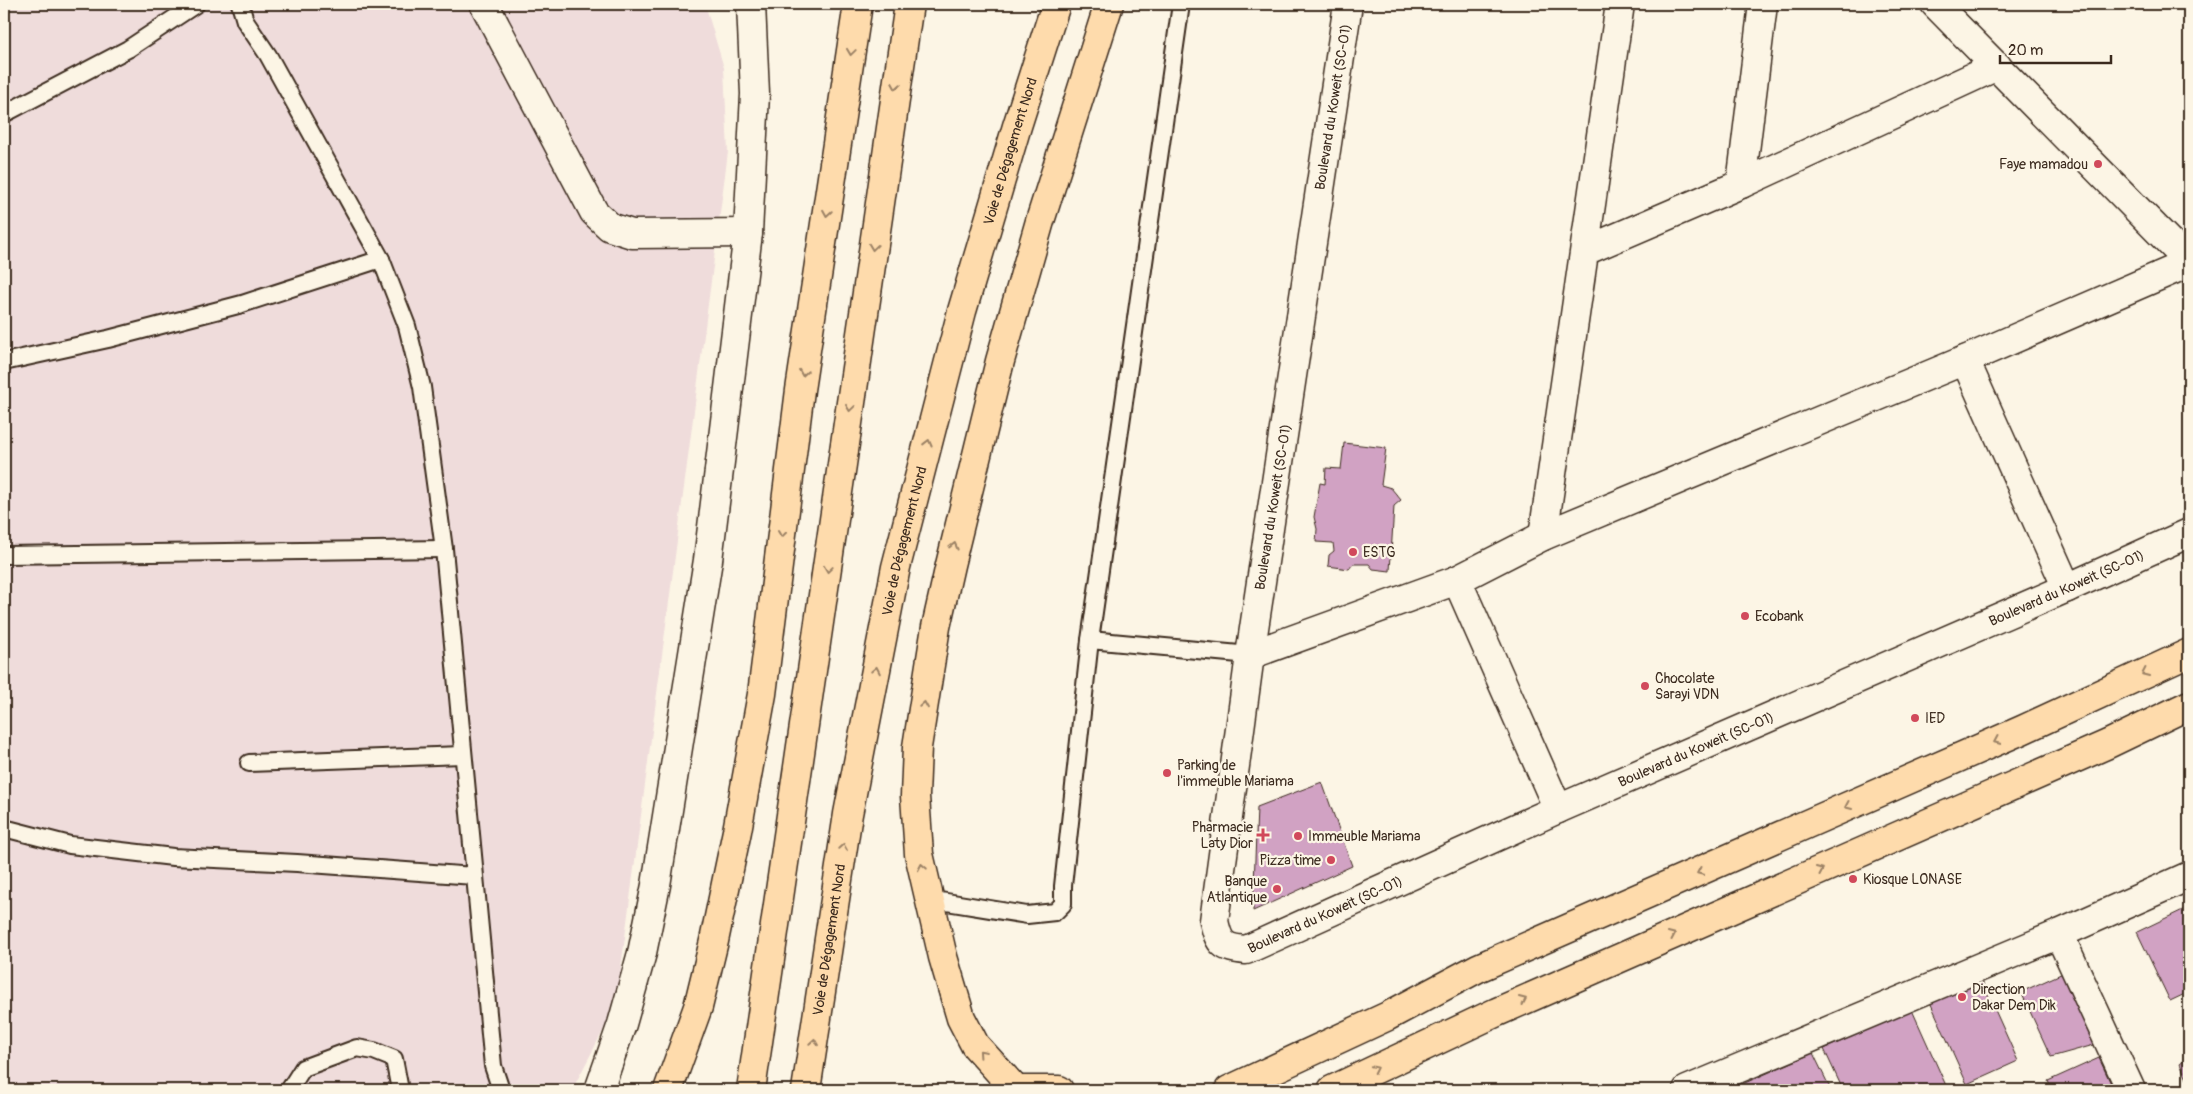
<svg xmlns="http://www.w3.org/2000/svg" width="2193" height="1094" viewBox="0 0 2193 1094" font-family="Pangolin,sans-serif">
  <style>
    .built { fill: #efdcdb }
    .building { fill: #d1a2c3; stroke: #3b2a1e }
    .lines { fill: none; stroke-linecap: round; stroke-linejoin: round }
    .service-casing { stroke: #3b2a1e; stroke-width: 20 }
    .minor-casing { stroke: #3b2a1e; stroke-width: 31 }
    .primary-casing { stroke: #3b2a1e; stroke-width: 31 }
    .trunk-casing { stroke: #3b2a1e; stroke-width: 31 }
    .service { stroke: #fcf5e5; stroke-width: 16 }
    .minor { stroke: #fcf5e5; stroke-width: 28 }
    .primary { stroke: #fedbac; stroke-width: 28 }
    .trunk { stroke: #fedbac; stroke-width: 28 }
    .oneway { stroke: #9c8265 }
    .poi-dot { fill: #d1495b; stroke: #fcf5e5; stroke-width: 2 }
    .labels { text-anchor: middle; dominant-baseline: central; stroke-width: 4.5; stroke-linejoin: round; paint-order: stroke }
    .street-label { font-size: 14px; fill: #3b2a1e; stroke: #fcf5e5 }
    .poi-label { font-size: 14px; fill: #3b2a1e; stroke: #fcf5e5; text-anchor: start }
  </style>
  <rect width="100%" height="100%" fill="#fcf5e5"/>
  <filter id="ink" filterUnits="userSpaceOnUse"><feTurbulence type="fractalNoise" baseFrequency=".02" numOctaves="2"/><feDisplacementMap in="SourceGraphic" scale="10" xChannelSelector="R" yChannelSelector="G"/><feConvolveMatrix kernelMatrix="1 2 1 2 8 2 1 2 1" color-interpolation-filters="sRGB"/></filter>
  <g filter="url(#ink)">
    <polygon class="built" points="4,4 705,4 724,68 728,152 616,1006 572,1090 4,1090"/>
    <g class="building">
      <polygon points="1344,443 1386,448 1381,485 1391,488 1401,500 1394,506 1390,571 1373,569 1369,564 1353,564 1349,569 1328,566 1329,555 1334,551 1333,543 1316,542 1317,529 1314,517 1320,483 1325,484 1326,468 1341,469"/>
      <polygon points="1322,782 1352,866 1253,911 1257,807"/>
      <polygon points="2189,907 2189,992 2170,1001 2137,932"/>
      <polygon points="2063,973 2094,1045 2051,1057 2021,992"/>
      <polygon points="1981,979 2018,1061 1967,1084 1930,1002"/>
      <polygon points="1912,1010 1948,1090 1843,1090 1824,1049"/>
      <polygon points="1813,1053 1831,1090 1729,1090"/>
      <polygon points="2189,1057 2189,1083 2180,1064"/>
      <polygon points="2099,1058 2114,1090 2052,1090 2048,1081"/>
    </g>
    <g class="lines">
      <defs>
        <g id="service">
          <polyline points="240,4 245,21 268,55 381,259 407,326 422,387 444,549 493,1066 501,1090"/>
          <polyline points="4,114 128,49 196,4"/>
          <polyline points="4,362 108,339 242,304 381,259"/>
          <polyline points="4,555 444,549"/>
          <polyline points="1090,640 1250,655"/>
          <polyline points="249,763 462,755"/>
          <polyline points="4,828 70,845 173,857 297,863 474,876"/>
          <polyline points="928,899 1027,915 1055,912 1063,904 1063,886 1090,640 1181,4"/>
          <polyline points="289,1090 303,1068 357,1048 374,1051 394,1059 400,1090"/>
        </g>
        <g id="minor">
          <polyline points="484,4 594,212 610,227 632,234 748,233"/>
          <path id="s1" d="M 1348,4 L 1250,655 L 1214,921 C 1219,944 1223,948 1246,950 L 1558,809 L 2067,588 L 2189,533"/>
          <polyline points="1935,4 2189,262"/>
          <polyline points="1741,184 1763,4"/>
          <polyline points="1585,251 1741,184 1997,66"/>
          <polyline points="1965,360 2067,588"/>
          <polyline points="1543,536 1620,4"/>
          <polyline points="1457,580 1558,809"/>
          <polyline points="1250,655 1457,580 1543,536 1965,360 2189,263"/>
          <polyline points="2059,934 2131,1090"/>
          <polyline points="599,1090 622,1024 642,953 656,885 708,560 748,233 755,94 751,4"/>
          <polyline points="1687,1090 2059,934 2189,876"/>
        </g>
        <g id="primary">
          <polyline points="1012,1090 1059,1090"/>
          <polyline points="1229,1090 1388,1016 1478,968 2022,730 2189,653"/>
          <polyline points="1332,1090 1497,1012 2108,744 2189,705"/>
        </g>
        <g id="trunk">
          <polyline points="1015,1089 975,1045 961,1018 943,957 919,854 915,796 917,747 936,627 950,565 1000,361 1040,221 1109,4"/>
          <polyline points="668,1090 698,1007 714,941 737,831 762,694 800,390 858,4"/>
          <polyline points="751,1090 909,4"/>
          <path id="s2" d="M 806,1090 L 848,814 L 896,567 L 962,311 L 1017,126 L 1056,4"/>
        </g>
      </defs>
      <use href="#service" class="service-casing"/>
      <use href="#minor" class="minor-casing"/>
      <use href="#primary" class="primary-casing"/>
      <use href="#trunk" class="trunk-casing"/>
      <use href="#service" class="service"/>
      <use href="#minor" class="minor"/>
      <use href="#primary" class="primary"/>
      <use href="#trunk" class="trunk"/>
    </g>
    <defs><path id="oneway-chevron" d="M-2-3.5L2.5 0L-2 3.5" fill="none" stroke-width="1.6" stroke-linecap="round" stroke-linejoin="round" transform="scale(1.25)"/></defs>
    <g class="oneway">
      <use href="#oneway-chevron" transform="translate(851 52) rotate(98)"/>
      <use href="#oneway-chevron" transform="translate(896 86) rotate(99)"/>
      <use href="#oneway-chevron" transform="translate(827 213) rotate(99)"/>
      <use href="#oneway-chevron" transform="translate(873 247) rotate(98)"/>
      <use href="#oneway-chevron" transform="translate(803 373) rotate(99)"/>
      <use href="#oneway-chevron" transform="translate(850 408) rotate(98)"/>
      <use href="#oneway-chevron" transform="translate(928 443) rotate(-76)"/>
      <use href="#oneway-chevron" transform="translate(782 534) rotate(97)"/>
      <use href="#oneway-chevron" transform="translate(954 546) rotate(-76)"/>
      <use href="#oneway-chevron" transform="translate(828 569) rotate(98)"/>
      <use href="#oneway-chevron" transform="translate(876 670) rotate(-79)"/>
      <use href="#oneway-chevron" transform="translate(2145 673) rotate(155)"/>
      <use href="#oneway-chevron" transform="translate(924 705) rotate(-81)"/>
      <use href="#oneway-chevron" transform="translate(1997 741) rotate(156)"/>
      <use href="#oneway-chevron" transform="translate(1848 806) rotate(156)"/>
      <use href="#oneway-chevron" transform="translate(843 847) rotate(-81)"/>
      <use href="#oneway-chevron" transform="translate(922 867) rotate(-101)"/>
      <use href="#oneway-chevron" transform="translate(1820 870) rotate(-24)"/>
      <use href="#oneway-chevron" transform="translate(1700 872) rotate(156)"/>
      <use href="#oneway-chevron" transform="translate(1672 935) rotate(-24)"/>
      <use href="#oneway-chevron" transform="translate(1523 1000) rotate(-24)"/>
      <use href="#oneway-chevron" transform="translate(814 1042) rotate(-81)"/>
      <use href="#oneway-chevron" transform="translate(982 1053) rotate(-132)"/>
      <use href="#oneway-chevron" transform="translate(1375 1069) rotate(-26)"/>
    </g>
  </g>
  <g class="poi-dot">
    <circle cx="2098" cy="164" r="5"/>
    <circle cx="1353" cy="552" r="5"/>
    <circle cx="1745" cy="616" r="5"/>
    <circle cx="1645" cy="686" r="5"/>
    <circle cx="1915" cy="718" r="5"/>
    <circle cx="1167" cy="773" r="5"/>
    <path d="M1260.5 827.5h5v5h5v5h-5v5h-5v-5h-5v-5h5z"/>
    <circle cx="1298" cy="836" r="5"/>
    <circle cx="1331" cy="860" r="5"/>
    <circle cx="1853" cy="879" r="5"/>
    <circle cx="1277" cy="889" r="5"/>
    <circle cx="1962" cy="997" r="5"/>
  </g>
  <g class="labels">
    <g class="street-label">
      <text transform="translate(1333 107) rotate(-81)">Boulevard du Koweit (SC-01)</text>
      <text stroke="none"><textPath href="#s2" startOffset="962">Voie de Dégagement Nord</textPath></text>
      <text transform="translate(1273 507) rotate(-81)">Boulevard du Koweit (SC-01)</text>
      <text stroke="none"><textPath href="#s2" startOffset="558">Voie de Dégagement Nord</textPath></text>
      <text stroke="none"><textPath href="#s1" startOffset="1872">Boulevard du Koweit (SC-01)</textPath></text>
      <text stroke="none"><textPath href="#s1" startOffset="1468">Boulevard du Koweit (SC-01)</textPath></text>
      <text stroke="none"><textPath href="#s1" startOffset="1062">Boulevard du Koweit (SC-01)</textPath></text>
      <text stroke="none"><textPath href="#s2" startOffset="152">Voie de Dégagement Nord</textPath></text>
    </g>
    <g class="poi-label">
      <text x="2088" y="164" text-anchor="end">Faye mamadou</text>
      <text x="1363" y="552">ESTG</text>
      <text x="1755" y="616">Ecobank</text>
      <text x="1655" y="678">Chocolate<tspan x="1655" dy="16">Sarayi VDN</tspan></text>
      <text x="1925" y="718">IED</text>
      <text x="1177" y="765">Parking de<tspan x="1177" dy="16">l'immeuble Mariama</tspan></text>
      <text x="1253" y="827" text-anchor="end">Pharmacie<tspan x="1253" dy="16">Laty Dior</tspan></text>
      <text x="1308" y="836">Immeuble Mariama</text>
      <text x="1321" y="860" text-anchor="end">Pizza time</text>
      <text x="1863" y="879">Kiosque LONASE</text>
      <text x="1267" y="881" text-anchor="end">Banque<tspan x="1267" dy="16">Atlantique</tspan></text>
      <text x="1972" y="989">Direction<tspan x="1972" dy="16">Dakar Dem Dik</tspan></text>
    </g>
  </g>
  <rect width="2193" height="1094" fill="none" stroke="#fcf5e5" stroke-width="20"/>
  <rect x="10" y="10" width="2173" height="1074" fill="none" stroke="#3b2a1e" stroke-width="2" filter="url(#ink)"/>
  <path d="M2000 55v8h111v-8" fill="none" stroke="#3b2a1e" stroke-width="2.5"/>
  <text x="2008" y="55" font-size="15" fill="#3b2a1e" stroke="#fcf5e5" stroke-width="4" paint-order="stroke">20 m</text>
</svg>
